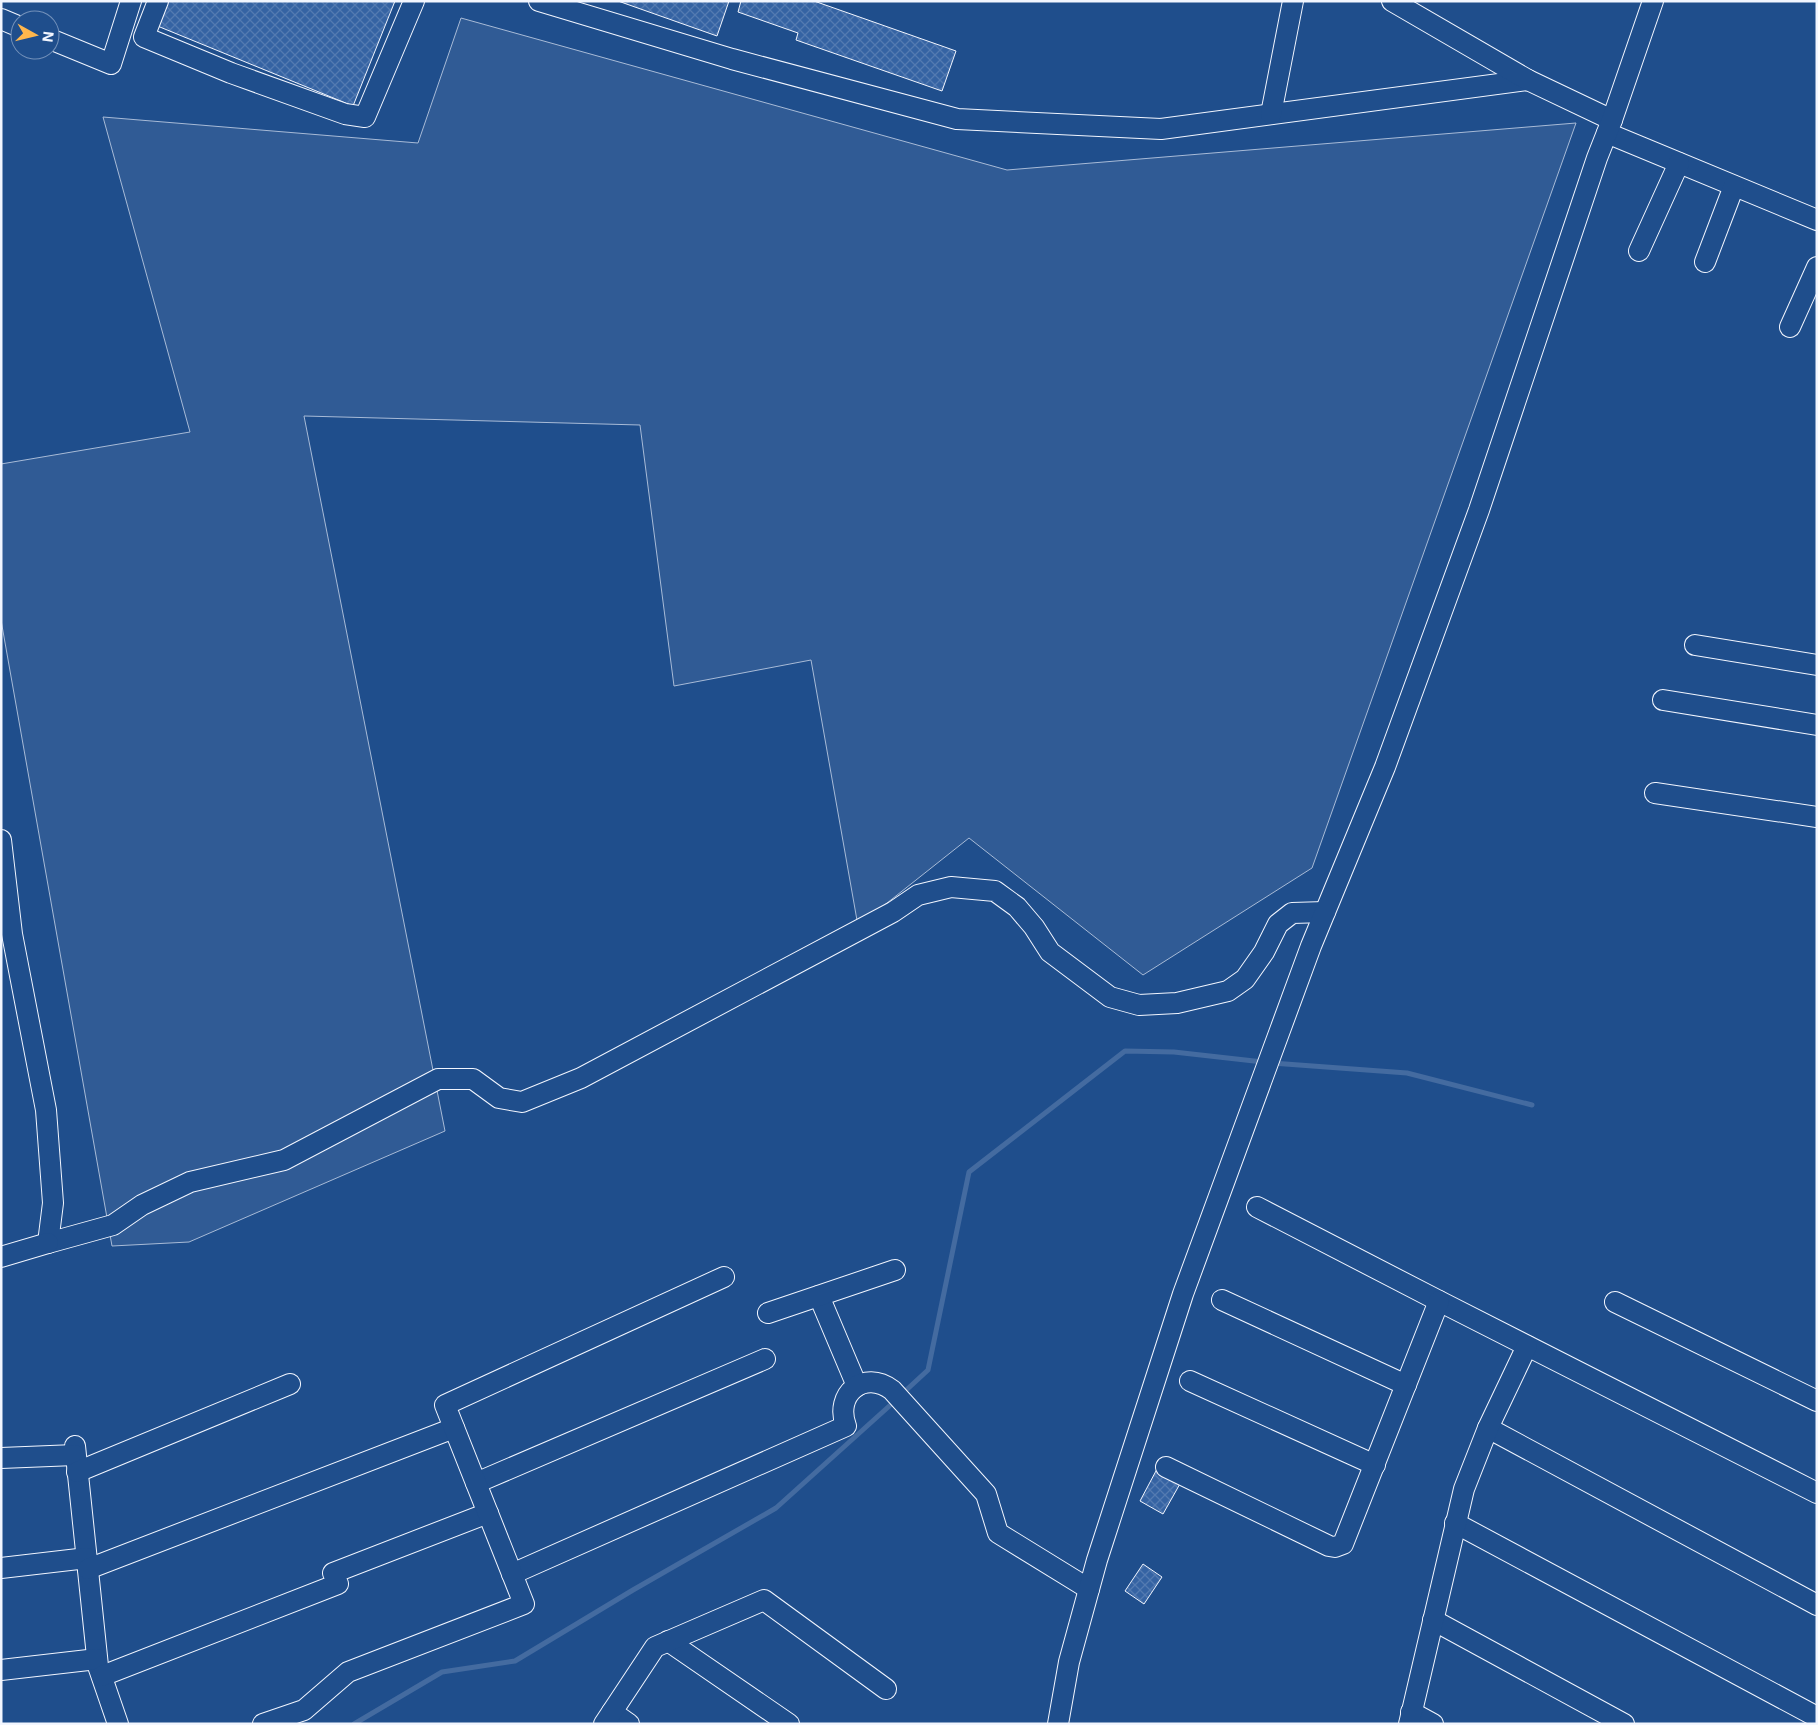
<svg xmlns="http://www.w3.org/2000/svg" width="1818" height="1725" viewBox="0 0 1818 1725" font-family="Inter,sans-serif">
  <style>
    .built { fill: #305b95; stroke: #a8bbd7 }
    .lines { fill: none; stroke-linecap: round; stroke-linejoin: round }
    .stream { stroke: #446ba0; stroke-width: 5 }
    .building { fill: url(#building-cross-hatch); stroke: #f2f6ff }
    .minor-casing { stroke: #f2f6ff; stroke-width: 22 }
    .minor { stroke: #1f4e8c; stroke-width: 20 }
  </style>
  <defs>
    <pattern id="building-cross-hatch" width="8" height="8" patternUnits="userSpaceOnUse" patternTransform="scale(1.25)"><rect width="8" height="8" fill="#3563a3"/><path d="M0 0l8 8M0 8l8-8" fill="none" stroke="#537ab1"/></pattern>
  </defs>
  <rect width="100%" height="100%" fill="#1f4e8c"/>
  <polygon class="built" points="461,18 1007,170 1576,123 1312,868 1143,975 969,838 858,926 811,660 674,686 640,425 304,416 445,1131 189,1242 112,1246 1,620 1,464 190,432 103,117 418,143"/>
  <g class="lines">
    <g class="stream">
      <polyline points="1272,1063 1407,1073 1532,1105"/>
      <polyline points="902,1394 928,1370 969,1172 1125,1051 1174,1052 1263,1062"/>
      <polyline points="354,1724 442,1672 515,1661 633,1590 776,1508 896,1400"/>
    </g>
  </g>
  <g class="building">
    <polygon points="165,1 395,1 353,106 155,25"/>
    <polygon points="618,1 729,1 717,36"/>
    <polygon points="741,1 814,1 956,51 942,91 796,40 798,33 738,12"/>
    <polygon points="1157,1469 1181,1482 1163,1514 1140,1501"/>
    <polygon points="1143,1564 1162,1577 1144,1604 1125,1591"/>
  </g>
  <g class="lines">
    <defs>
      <g id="minor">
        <polyline points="158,1 144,37 231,73 345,114 365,117 414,1"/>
        <polyline points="539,1 732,59 957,119 1161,129 1528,80"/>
        <polyline points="1392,1 1528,80 1612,120"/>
        <polyline points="1,19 20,27"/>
        <polyline points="50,39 111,64 131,1"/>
        <polyline points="1271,114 1293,1"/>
        <polyline points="1607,133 1817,220"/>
        <polyline points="1639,251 1679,163"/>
        <polyline points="1705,262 1734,186"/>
        <polyline points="1790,327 1817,267"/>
        <polyline points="1695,645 1817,665"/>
        <polyline points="1663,700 1817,725"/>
        <polyline points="1655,793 1817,817"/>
        <polyline points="1,840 12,934 46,1110 53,1203 48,1243 113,1225 142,1205 190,1182 284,1160 438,1079 473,1079 499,1098 522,1102 581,1078 893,912 918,895 951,887 995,891 1017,907 1034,927 1050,952 1110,997 1139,1005 1177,1003 1228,991 1245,979 1264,952 1278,924 1292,913 1325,912"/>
        <polyline points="1257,1207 1439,1301 1817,1493"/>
        <polyline points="1,1257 48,1243"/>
        <polyline points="819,1296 857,1386"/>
        <polyline points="1222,1300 1406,1385"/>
        <polyline points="1615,1302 1817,1401"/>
        <polyline points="768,1313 895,1270"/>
        <polyline points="1190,1381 1375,1465"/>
        <polyline points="1488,1428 1817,1605"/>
        <polyline points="75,1446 98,1666 118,1724"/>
        <polyline points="1,1458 75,1455"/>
        <polyline points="1166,1467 1329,1546 1335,1547 1343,1544 1439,1301"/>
        <polyline points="77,1472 290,1384"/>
        <polyline points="476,1483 765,1359"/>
        <polyline points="1455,1523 1817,1717"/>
        <polyline points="1,1568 87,1558"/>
        <polyline points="88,1569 454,1428"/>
        <path d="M 512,1574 L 846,1426 C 834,1394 864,1369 892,1390 L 986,1494 L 998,1533 L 1089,1589"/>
        <polyline points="1433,1620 1624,1724"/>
        <polyline points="668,1641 789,1724"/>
        <polyline points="1,1670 97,1659"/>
        <polyline points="102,1676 338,1584 333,1573 488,1513"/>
        <polyline points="612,1712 629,1724"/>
        <polyline points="1411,1712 1433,1724"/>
        <polyline points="263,1724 304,1710 348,1672 524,1604 445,1405 724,1277"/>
        <polyline points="604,1724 655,1647 764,1600 886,1689"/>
        <polyline points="1058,1724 1069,1662 1097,1560 1183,1294 1311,946 1385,767 1479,510 1597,158 1612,120 1653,1"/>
        <polyline points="1409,1724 1464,1489 1488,1428 1527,1346"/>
      </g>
    </defs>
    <use href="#minor" class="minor-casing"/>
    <use href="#minor" class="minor"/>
  </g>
  <rect width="1818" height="1725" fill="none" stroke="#f2f6ff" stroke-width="5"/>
  <g transform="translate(35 35) rotate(98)"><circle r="24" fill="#1f4e8c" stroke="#7391ba"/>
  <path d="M0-4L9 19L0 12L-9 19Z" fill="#ffb74d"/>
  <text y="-8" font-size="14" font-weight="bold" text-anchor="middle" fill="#f2f6ff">N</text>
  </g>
</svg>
